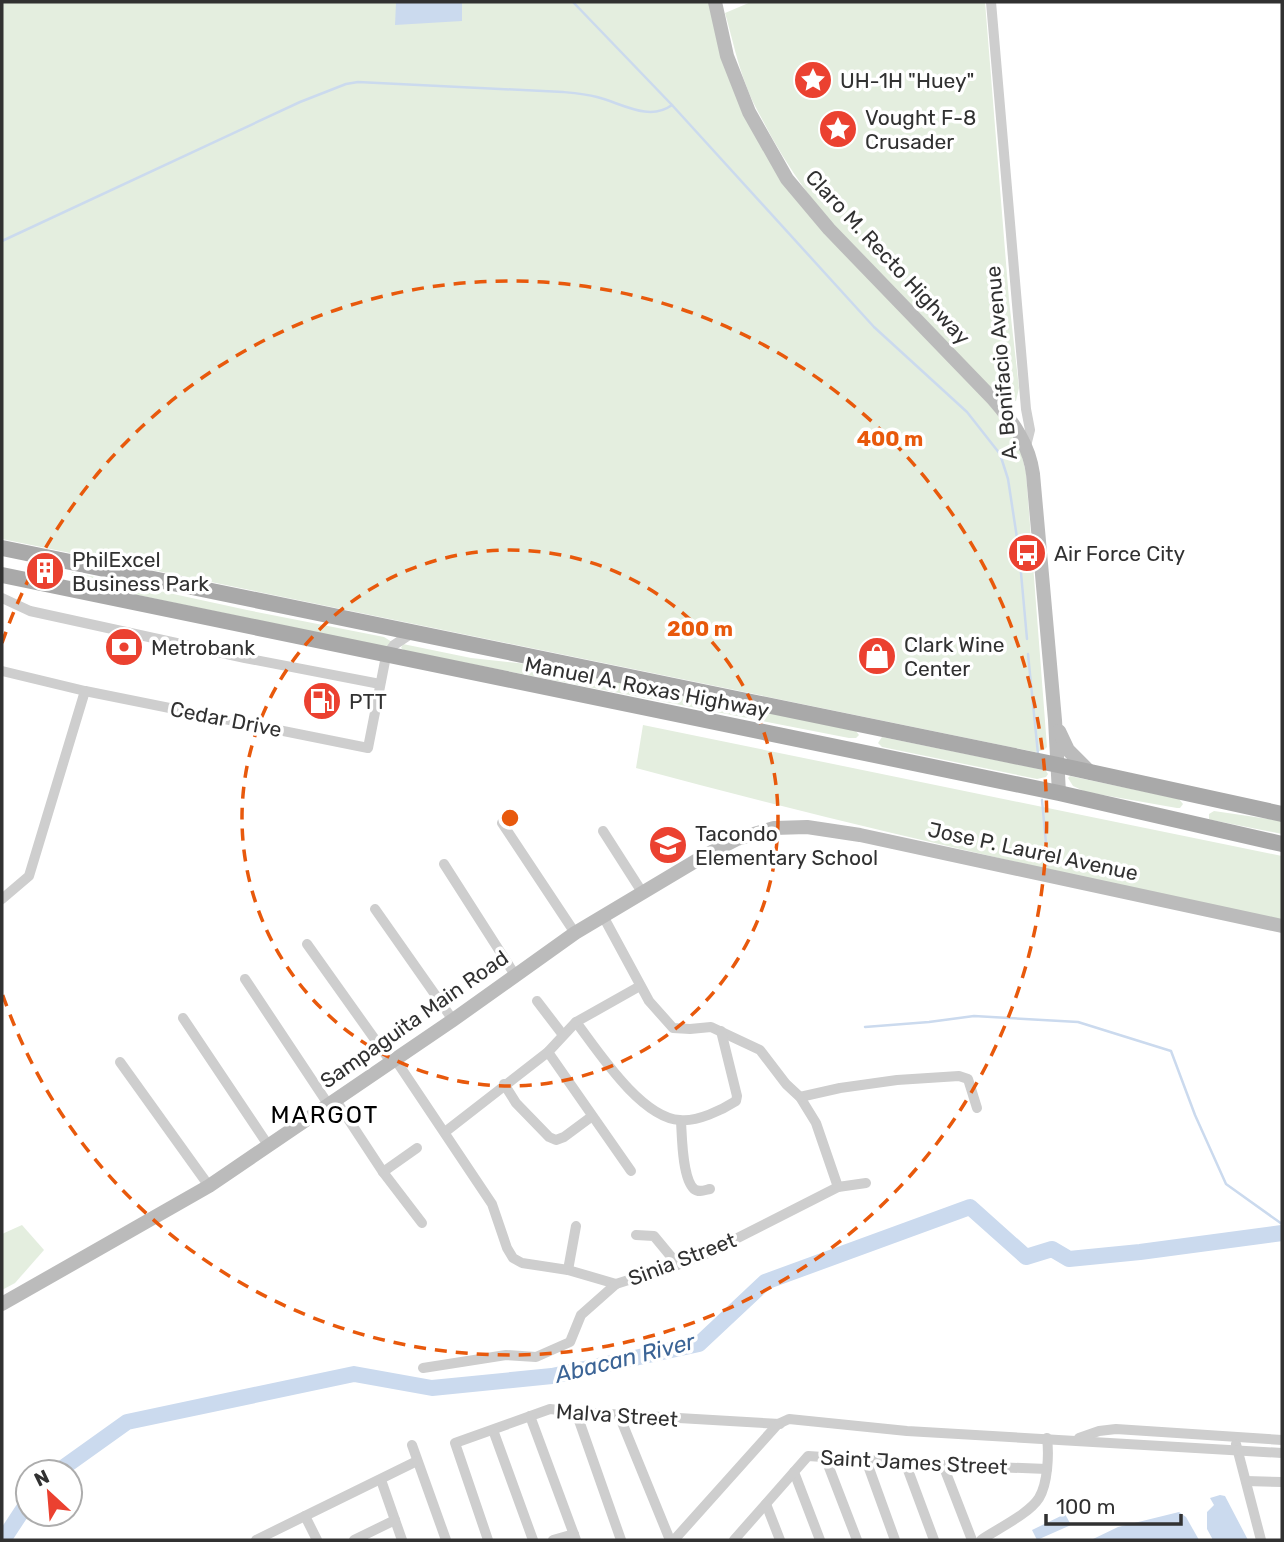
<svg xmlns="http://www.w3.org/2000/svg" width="1284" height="1542" viewBox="0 0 1284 1542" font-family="Rubik,sans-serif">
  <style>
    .green { fill: #e4eedf }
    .water { fill: #cbdaee }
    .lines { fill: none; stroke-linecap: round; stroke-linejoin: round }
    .stream { stroke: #cbdaee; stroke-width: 2.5 }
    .river { stroke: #cbdaee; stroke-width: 16 }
    .street { stroke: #cecece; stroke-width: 10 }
    .secondary { stroke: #bbb; stroke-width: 14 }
    .primary { stroke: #a9a9a9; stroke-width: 16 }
    .ring { fill: none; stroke: #e8590c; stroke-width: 3.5; stroke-dasharray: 12 9 }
    .labels { text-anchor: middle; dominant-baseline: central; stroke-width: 7; stroke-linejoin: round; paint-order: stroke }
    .poi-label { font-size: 21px; fill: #313131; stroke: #fff; text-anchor: start }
    .street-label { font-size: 21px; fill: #313131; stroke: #fff }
    .water-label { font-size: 23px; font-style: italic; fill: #3b6496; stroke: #fff }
    .quarter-label { font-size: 24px; letter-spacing: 2px; fill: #000; stroke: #fff }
    .centre { fill: #e8590c; stroke: #fff; stroke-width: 3.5 }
    .ring-label { font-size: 21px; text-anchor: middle; font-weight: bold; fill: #e8590c; stroke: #fff; stroke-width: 7; stroke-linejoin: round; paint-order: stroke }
  </style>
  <rect width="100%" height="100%" fill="#fff"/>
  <g class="green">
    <polygon points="2,2 709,2 760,145 1001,418 1020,448 1026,473 1047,747 1044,750 1035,752 2,539"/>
    <path d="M 751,2 L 985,2 L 1009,300 L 1019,388 L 1016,401 L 1008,402 L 1000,398 C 916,314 816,227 762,119 C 756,108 750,97 746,85 C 737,62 732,37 725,13 Z"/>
    <polygon points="72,572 247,610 384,637 392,642 387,647 70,581"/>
    <polygon points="403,644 471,658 527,664 656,689 856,731 859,735 856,738 849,738 405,651 401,648"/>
    <path d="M 643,725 L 1282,856 L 1282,921 C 1066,874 850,826 636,768 Z"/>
    <polygon points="882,737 1030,767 1046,771 1048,774 1046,777 1037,779 882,747 878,743"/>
    <polygon points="1070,776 1179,799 1183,804 1180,808 1177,808 1086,792 1073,786 1068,778"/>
    <polygon points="1214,811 1282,821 1282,834 1212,820 1209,819 1209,814"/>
    <polygon points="22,1225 44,1250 15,1283 2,1290 2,1234"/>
  </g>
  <g class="water">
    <polygon points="462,2 462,21 395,25 396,3"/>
    <polygon points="1220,1495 1225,1496 1248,1540 1213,1540 1207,1529 1207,1512 1214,1505 1210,1498"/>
    <polygon points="1179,1512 1186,1517 1199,1540 1091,1540 1118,1527"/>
    <polygon points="1065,1514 1071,1525 1037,1540 1032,1530"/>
  </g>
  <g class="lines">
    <g class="stream">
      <polyline points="573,2 672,105"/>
      <path d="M 2,241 L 300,102 L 346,84 L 358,82 L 563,92 C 574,93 586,94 597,97 C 621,103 649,122 672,105 L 874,327 L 967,412 L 1000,454 L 1008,479 L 1019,551 L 1027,639"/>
      <polyline points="1028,654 1038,754"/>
      <polyline points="1042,800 1048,865"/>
      <polyline points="865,1027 929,1022 974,1016 1078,1022 1171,1051 1195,1115 1226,1184 1282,1224"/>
    </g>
    <g class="river">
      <polyline points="57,1472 127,1422 354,1374 432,1388 552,1376 699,1344 765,1282 970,1207 1026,1257 1052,1249 1069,1259 1140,1252 1282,1233"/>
      <polyline points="3,1540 28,1502"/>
    </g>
    <g class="street">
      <polyline points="991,2 1026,409 1030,430 1026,446"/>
      <polyline points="2,598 30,611 245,658 380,684"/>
      <polyline points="2,671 85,691 368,748 386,656 394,645 412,633"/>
      <polyline points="502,823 575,933"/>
      <polyline points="603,831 642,892"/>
      <polyline points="444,864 515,975"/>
      <polyline points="2,899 29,876 85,691"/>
      <polyline points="375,909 453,1020"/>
      <polyline points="603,916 649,1001 673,1028 690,1029 711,1027 760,1050 786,1084 800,1097 816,1123 838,1187"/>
      <polyline points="307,944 391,1062"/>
      <polyline points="245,979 328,1104"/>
      <polyline points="537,1001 563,1035"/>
      <polyline points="183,1018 268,1145"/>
      <path d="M 576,1022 C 598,1051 641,1118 680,1120 C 697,1122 722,1110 736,1101 L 737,1096 L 721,1031"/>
      <polyline points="548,1052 631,1171"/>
      <polyline points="395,1059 492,1204 507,1248 513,1258 522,1263 568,1270 616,1284 700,1257 838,1187 866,1183"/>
      <polyline points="120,1062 209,1186"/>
      <polyline points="504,1084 516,1103 549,1137 556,1140 564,1137 591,1117"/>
      <polyline points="800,1097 840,1088 897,1080 959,1076 968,1079 977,1108"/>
      <polyline points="335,1099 383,1172 422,1223"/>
      <path d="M 681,1121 C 682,1136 682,1178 694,1189 C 699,1193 705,1190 710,1189"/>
      <polyline points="445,1132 548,1052 576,1022 640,986"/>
      <polyline points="383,1172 417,1148"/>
      <polyline points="636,1235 654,1236 678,1265"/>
      <polyline points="568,1270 576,1226"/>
      <polyline points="423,1368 506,1355 536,1357 570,1342 581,1315 616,1284"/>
      <polyline points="576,1412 621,1540"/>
      <polyline points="619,1415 670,1540"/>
      <polyline points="530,1416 576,1540"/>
      <polyline points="493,1430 533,1540"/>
      <polyline points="1079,1438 1099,1431 1116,1429 1282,1440"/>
      <polyline points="1236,1444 1261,1540"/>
      <polyline points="412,1445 446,1540"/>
      <polyline points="825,1457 857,1540"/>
      <polyline points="866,1460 895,1540"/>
      <polyline points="905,1462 934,1540"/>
      <polyline points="943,1465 972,1540"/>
      <polyline points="794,1472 820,1540"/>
      <polyline points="381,1480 402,1540"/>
      <polyline points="1246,1481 1282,1482"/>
      <polyline points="766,1504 780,1540"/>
      <polyline points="305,1516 317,1540"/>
      <polyline points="256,1540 417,1461"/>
      <polyline points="354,1540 395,1520"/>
      <polyline points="488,1540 455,1443 550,1409 576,1412 780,1424"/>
      <polyline points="553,1540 574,1534"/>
      <polyline points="674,1540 778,1424 789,1419 907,1431 1282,1453"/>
      <polyline points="734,1540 808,1456 943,1465 1047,1469"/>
      <path d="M 981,1540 C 997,1529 1029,1514 1039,1498 C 1048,1483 1049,1454 1047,1438"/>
    </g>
    <g class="secondary">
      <path d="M 715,2 L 727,56 L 749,112 L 787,179 L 829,229 L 993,399 C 1013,422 1029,444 1033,474 L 1055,720 L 1059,793"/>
      <polyline points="1059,731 1068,750 1091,773"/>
      <polyline points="2,1304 209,1186 453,1020 575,933 704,856 737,839 774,828 807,827 860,835 1282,926"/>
    </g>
    <g class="primary">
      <polyline points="2,548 1058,765 1282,814"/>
      <polyline points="2,575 1059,793 1282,844"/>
    </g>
  </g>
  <g class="ring">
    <circle cx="510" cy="818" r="268"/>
    <path d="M2 643A537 537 0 1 1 2 993"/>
  </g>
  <defs>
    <symbol id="sight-disc" viewBox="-11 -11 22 22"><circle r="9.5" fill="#eb4130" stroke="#fff"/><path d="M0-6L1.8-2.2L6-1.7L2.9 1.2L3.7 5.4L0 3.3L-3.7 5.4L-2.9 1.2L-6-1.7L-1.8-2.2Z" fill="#fff"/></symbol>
    <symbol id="bus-disc" viewBox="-11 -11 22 22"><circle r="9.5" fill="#eb4130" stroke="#fff"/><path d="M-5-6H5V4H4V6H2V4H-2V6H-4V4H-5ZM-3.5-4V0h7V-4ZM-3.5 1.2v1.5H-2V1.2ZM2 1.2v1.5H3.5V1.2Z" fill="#fff"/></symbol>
    <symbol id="building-disc" viewBox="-11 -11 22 22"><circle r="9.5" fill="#eb4130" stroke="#fff"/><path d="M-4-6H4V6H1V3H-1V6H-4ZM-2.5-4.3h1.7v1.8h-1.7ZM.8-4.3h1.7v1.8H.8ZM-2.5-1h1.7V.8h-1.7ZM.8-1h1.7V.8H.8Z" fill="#fff"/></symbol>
    <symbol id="bank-disc" viewBox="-11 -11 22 22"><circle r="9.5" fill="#eb4130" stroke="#fff"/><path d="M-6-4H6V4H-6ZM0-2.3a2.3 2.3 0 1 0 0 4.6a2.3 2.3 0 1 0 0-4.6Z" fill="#fff"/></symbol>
    <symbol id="shop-disc" viewBox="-11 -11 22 22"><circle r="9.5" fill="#eb4130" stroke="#fff"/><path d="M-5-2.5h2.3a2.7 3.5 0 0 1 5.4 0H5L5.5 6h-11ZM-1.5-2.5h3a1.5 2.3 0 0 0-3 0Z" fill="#fff"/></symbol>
    <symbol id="fuel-disc" viewBox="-11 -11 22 22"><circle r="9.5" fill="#eb4130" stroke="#fff"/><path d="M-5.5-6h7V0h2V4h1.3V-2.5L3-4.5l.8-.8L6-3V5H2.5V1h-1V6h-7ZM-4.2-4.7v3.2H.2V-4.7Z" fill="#fff"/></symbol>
    <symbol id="school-disc" viewBox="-11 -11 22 22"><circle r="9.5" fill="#eb4130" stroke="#fff"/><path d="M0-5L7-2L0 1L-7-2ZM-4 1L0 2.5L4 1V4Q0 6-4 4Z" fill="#fff"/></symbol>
  </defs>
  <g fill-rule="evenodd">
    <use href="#sight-disc" x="791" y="58" width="44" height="44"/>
    <use href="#sight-disc" x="816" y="107" width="44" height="44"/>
    <use href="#bus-disc" x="1005" y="531" width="44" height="44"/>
    <use href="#building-disc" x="23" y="549" width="44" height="44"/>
    <use href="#bank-disc" x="102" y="625" width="44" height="44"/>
    <use href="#shop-disc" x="855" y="634" width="44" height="44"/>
    <use href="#fuel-disc" x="300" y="679" width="44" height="44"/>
    <use href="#school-disc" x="646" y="823" width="44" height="44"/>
  </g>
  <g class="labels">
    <g class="poi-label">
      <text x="840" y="80">UH-1H "Huey"</text>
      <text x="865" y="117">Vought F-8<tspan x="865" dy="24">Crusader</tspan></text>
      <text x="1054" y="553">Air Force City</text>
      <text x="72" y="559">PhilExcel<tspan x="72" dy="24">Business Park</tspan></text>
      <text x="904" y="644">Clark Wine<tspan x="904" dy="24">Center</tspan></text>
      <text x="151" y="647">Metrobank</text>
      <text x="349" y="701">PTT</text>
      <text x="695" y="833">Tacondo<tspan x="695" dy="24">Elementary School</tspan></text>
    </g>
    <g class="street-label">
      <text transform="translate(888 257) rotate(47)">Claro M. Recto Highway</text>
      <text transform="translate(1001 363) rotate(-95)">A. Bonifacio Avenue</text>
      <text transform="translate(647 687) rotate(11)">Manuel A. Roxas Highway</text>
      <text transform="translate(226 719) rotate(11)">Cedar Drive</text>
      <text transform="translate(1033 851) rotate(12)">Jose P. Laurel Avenue</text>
      <text transform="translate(414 1019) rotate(-35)">Sampaguita Main Road</text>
      <text transform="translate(682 1259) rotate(-21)">Sinia Street</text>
      <text transform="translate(617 1415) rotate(4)">Malva Street</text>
      <text transform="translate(914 1462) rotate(3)">Saint James Street</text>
    </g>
    <g class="water-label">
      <text transform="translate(625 1358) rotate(-14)">Abacan River</text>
    </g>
    <g class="quarter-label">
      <text x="325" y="1115">MARGOT</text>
    </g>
  </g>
  <circle cx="510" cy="818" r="10" class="centre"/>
  <g class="ring-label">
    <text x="890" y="446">400 m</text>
    <text x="700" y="636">200 m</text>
  </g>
  <rect width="1284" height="1542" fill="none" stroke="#313131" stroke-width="7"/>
  <g transform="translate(49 1493) rotate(334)"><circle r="33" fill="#ffffff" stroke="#adadad" stroke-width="2"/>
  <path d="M0-5L12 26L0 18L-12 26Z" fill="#eb4130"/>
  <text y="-10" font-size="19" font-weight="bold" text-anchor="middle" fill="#313131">N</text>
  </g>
  <path d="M1046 1514v10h135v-10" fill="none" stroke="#313131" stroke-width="3.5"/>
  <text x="1056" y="1514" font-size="21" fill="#313131" stroke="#ffffff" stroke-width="5" paint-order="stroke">100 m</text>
</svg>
